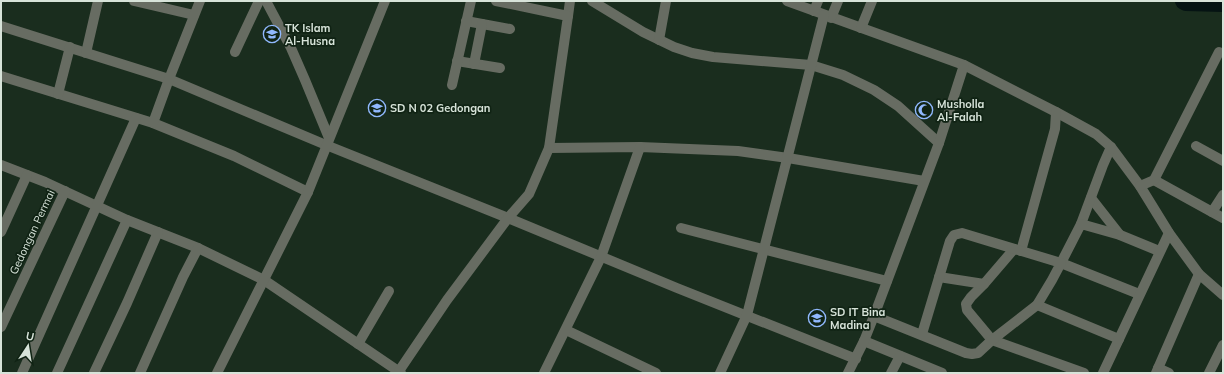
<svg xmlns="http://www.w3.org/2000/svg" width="1224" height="374" viewBox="0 0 1224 374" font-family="Mulish,sans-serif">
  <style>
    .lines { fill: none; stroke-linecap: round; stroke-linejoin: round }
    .river { stroke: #051313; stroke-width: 18 }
    .minor { stroke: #676c62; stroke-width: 10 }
    .labels { text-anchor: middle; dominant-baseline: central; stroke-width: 3.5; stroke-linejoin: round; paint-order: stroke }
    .poi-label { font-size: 11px; font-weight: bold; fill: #d7e3d9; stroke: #102314; text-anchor: start }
    .street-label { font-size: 11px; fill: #d7e3d9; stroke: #102314 }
  </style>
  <rect width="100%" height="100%" fill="#1a2d1e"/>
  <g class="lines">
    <polyline class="river" points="1184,1 1186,2 1223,3"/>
    <g class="minor">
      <polyline points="134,1 194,15"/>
      <polyline points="266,1 291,48 305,80 329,138"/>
      <polyline points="592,1 643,32 674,47 692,53 713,57 811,65 843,75 874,90 898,106 939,143"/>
      <polyline points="787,1 964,65 1056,112 1096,134 1111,147 1140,186 1169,233 1199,274 1223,295"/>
      <polyline points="814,11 818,1"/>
      <polyline points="568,16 570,1"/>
      <polyline points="831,18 838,1"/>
      <polyline points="466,21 510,29"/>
      <polyline points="1,26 169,79 326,145 508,218 677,288 856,359"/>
      <polyline points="861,28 872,1"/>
      <polyline points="659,40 666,1"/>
      <polyline points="235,52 259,1"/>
      <polyline points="86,53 98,1"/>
      <polyline points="457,61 500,68"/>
      <polyline points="474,64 482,24"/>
      <polyline points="1,76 153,123 234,156 308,192"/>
      <polyline points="452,85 471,1"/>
      <polyline points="58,94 70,47"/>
      <polyline points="153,123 169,79 200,1"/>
      <polyline points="1196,146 1223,161"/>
      <polyline points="549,148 640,147 738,151 788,158 924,181"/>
      <polyline points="1,165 45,182 127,220 198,248 264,280 401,373"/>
      <polyline points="1154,180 1223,218"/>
      <polyline points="1140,186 1154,180 1219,52"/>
      <polyline points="1091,198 1120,235"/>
      <polyline points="1212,212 1223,195"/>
      <polyline points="1081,224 1103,165 1111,147"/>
      <polyline points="681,228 887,281"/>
      <polyline points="1,232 27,175"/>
      <polyline points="1014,249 984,284 971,297 966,304 967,310 992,340 1084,373"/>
      <polyline points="1021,251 1055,129 1056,112"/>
      <polyline points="939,277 984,284"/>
      <polyline points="1139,294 1061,263 1081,224 1120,235 1159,251"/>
      <polyline points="1037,305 1119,339"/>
      <polyline points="874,316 966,353 972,354 978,353 992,340 1037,305 1052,280 1061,263 962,233 954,235 950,241 922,334"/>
      <polyline points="1,327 65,191"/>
      <polyline points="566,330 656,373"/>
      <polyline points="864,341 942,373"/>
      <polyline points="358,344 389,291"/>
      <polyline points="1158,368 1169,373"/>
      <polyline points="399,371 447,300 508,218 529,194 549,148 568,16 496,1"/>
      <polyline points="22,373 136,118"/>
      <polyline points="57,373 127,220"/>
      <polyline points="94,373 127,303 158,232"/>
      <polyline points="140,373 183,277 198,248"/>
      <polyline points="217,373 308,192 385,1"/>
      <polyline points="544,373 601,257 640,147"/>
      <polyline points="720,373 747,315 824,15"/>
      <polyline points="848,373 864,341 874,316 939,143 964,65"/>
      <polyline points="891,373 900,356"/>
      <polyline points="1103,373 1169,233"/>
      <polyline points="1156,373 1199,274"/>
      <polyline points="1209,373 1223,345"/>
    </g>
  </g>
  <defs>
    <symbol id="school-ring" viewBox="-11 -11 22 22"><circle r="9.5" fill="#102314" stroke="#90b8fd" stroke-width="1.5"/><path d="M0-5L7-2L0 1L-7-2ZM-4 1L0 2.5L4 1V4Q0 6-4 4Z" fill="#90b8fd"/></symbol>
    <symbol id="mosque-ring" viewBox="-11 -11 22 22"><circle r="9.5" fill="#102314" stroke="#90b8fd" stroke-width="1.5"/><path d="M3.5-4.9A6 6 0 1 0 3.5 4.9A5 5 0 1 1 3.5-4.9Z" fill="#90b8fd"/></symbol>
  </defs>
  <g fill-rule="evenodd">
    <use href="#school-ring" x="262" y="24" width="20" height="20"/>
    <use href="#school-ring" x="367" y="98" width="20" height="20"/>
    <use href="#mosque-ring" x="914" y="100" width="20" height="20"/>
    <use href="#school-ring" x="807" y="308" width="20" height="20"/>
  </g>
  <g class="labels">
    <g class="poi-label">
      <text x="285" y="28">TK Islam<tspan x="285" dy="13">Al-Husna</tspan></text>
      <text x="937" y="104">Musholla<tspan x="937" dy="13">Al-Falah</tspan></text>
      <text x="390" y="108">SD N 02 Gedongan</text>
      <text x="830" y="312">SD IT Bina<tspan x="830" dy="13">Madina</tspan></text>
    </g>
    <g class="street-label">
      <text transform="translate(32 232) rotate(-65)">Gedongan Permai</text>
    </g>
  </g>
  <rect width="1224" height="374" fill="none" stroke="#d7e3d9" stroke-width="4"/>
  <g transform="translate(28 346) rotate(12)" stroke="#102314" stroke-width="3" paint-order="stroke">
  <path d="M0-3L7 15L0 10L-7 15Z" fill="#d7e3d9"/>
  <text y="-6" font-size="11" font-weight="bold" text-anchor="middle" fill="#d7e3d9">U</text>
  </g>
</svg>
